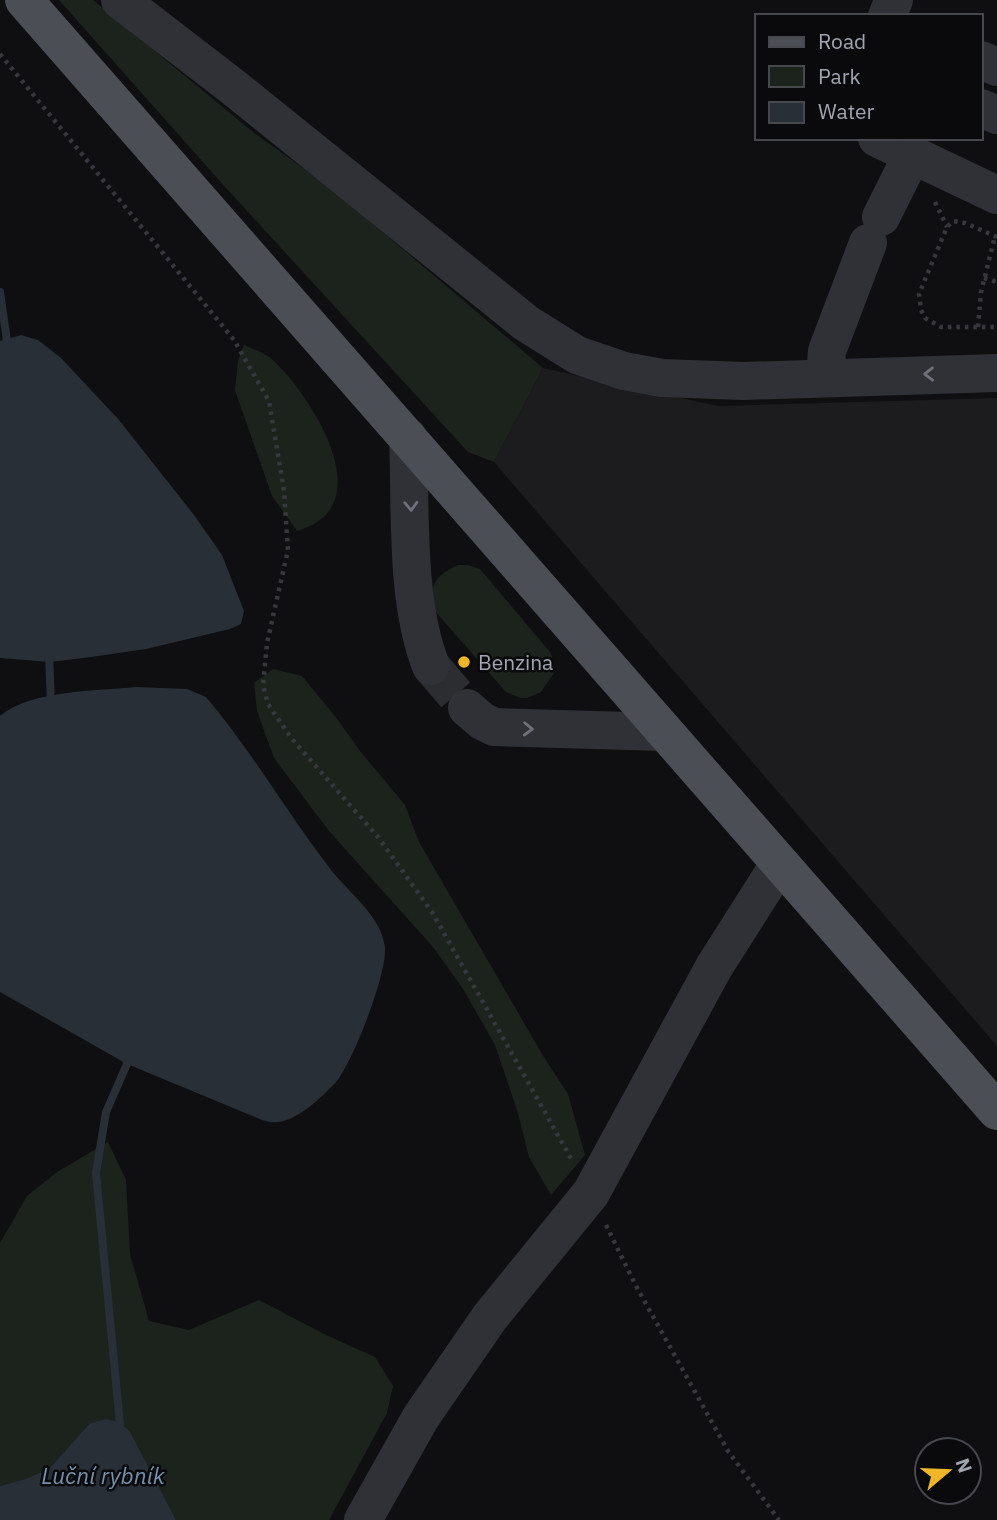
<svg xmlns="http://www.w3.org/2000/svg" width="997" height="1520" viewBox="0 0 997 1520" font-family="'IBM Plex Sans',sans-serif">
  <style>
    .built { fill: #1c1b1e }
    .green { fill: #1c231d }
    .water { fill: #282f36 }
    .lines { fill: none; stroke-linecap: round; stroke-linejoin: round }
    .stream { stroke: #282f36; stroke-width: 8 }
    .minor-tunnel { stroke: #2c2d31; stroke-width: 38; stroke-dasharray: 38 19; stroke-linecap: butt }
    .path { stroke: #36383d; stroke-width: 4.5; stroke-dasharray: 3.5 5; stroke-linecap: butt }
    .minor { stroke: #303136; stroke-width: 38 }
    .major { stroke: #4c4e55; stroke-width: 38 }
    .oneway { stroke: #6e717a }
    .poi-dot { fill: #efb629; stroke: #0a0a0c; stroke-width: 2.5 }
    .labels { text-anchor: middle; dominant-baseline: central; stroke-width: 5; stroke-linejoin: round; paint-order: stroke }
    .poi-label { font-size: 21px; fill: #a1a5b2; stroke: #0a0a0c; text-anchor: start }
    .water-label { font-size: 23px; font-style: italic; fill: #7791ad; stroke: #0a0a0c }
  </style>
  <rect width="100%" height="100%" fill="#0f0f11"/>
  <polygon class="built" points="543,368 718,406 997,398 997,1046 494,462"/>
  <g class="green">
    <polygon points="59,0 93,0 253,132 332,189 543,368 494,462 468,452 226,188"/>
    <path d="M 244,345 C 253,349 266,353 273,360 C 312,397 383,507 297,531 L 272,496 L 235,390 L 238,361 Z"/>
    <path d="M 458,565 L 468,565 L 480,569 L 550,652 L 553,660 L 554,673 L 541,692 L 527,698 L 520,698 L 506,692 L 434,610 C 429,584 435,576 458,565 Z"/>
    <polygon points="273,669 302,676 338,720 360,751 405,805 419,842 542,1054 568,1094 585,1155 551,1195 529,1157 518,1113 495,1045 463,989 433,947 329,831 274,758 257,711 254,683"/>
    <polygon points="108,1142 126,1180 130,1254 149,1321 189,1330 259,1300 326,1335 375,1357 393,1386 387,1413 329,1520 176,1520 159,1489 89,1424 49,1469 25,1479 0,1486 0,1243 27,1196 57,1172"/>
  </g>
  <g class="water">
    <polygon points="21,335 38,340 61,358 119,420 194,515 222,555 244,611 241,624 230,629 146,649 91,657 50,662 0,658 0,341"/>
    <path d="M 136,687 L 187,689 L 206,697 C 251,750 286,811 328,866 C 346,891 382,915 385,948 C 387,974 353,1062 336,1082 C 322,1097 293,1126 270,1122 C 265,1121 259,1119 255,1117 L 127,1064 L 0,992 L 0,716 C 30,690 98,691 136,687 Z"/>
    <polygon points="106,1419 121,1423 130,1432 176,1520 0,1520 0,1486 25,1479 49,1469 89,1424"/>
  </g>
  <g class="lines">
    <g class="stream">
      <polyline points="0,292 8,348"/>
      <polyline points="49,652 51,705"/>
      <polyline points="118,1432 120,1424 96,1173 106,1112 127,1064 126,1057"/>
    </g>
    <polyline class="minor-tunnel" points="431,666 467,708"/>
    <g class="path">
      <polyline points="0,54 234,340 269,401 284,491 288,550 267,643 263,685 268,704 292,739 378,837 432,912 573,1162"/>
      <polyline points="935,202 947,227"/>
      <polyline points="997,237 965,223 953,221 947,227 919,294 921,310 925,318 941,327 997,327"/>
      <polyline points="984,278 997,282"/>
      <polyline points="978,327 981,292 995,236"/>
      <polyline points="606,1225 636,1286 728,1451 779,1520"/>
    </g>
    <g class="minor">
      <polyline points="120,0 233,87 526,323 577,355 624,371 662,378 743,381 997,373"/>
      <polyline points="887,16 894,0"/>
      <polyline points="981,60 997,67"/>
      <polyline points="981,108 997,115"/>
      <polyline points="877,138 997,195"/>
      <polyline points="881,217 912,155"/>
      <polyline points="825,377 827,351 868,243"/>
      <path d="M 408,437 C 411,509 405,600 431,666"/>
      <polyline points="467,708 482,721 494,727 664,732"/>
      <polyline points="363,1520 421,1417 490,1317 591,1193 714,967 780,863"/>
    </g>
    <polyline class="major" points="24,0 997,1111"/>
  </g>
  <defs><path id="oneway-chevron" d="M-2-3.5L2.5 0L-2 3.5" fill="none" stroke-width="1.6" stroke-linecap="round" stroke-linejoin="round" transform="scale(1.75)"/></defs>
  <g class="oneway">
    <use href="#oneway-chevron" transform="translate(929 374) rotate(179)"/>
    <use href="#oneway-chevron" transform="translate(411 506) rotate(88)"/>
    <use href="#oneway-chevron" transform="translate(528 729) rotate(2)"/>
  </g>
  <circle class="poi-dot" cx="464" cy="662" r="7"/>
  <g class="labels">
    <g class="poi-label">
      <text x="478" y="662">Benzina</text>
    </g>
    <g class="water-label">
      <text x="103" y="1475">Luční rybník</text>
    </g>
  </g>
  <rect x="755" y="14" width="228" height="126" fill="#0a0a0c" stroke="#46484e" stroke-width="2"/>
  <rect x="769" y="37" width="35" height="10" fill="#4c4e55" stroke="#46484e" stroke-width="2"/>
  <text x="818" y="49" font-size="21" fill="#a1a5b2">Road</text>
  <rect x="769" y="66" width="35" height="21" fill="#1c231d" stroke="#46484e" stroke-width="2"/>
  <text x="818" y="84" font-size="21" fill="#a1a5b2">Park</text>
  <rect x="769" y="102" width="35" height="21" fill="#282f36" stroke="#46484e" stroke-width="2"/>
  <text x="818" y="119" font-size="21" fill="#a1a5b2">Water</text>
  <g transform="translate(948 1471) rotate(71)"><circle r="33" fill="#0a0a0c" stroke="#46484e" stroke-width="2"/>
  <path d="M0-5L12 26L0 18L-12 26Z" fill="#efb629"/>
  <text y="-10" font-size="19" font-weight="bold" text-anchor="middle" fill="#a1a5b2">N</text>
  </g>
</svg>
